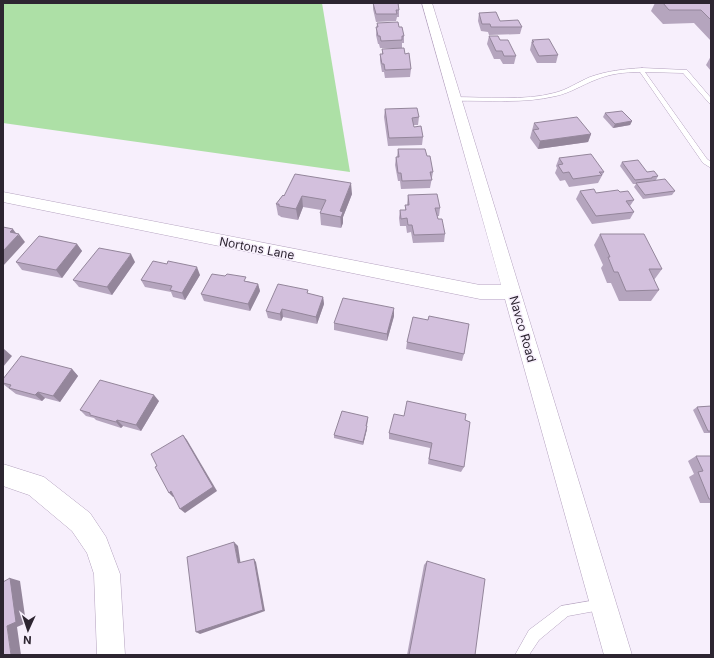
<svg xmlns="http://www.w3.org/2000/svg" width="714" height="658" viewBox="0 0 714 658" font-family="Inter,sans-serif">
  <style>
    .green { fill: #ade0a6 }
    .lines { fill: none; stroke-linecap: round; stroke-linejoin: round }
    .service-casing { stroke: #b4a2bf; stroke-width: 1 }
    .minor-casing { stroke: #b4a2bf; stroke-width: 1 }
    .service { fill: #fff; fill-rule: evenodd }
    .minor { fill: #fff; fill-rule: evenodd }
    .wall { fill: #b5a5be }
    .shaded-wall { fill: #94869b }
    .building { fill: #d3c0dd; stroke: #94869b }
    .labels { text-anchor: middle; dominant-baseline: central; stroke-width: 3; stroke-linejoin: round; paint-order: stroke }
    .street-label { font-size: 12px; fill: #2d2531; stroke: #f7effc }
  </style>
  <rect width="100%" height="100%" fill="#f7effc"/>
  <polygon class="green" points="3,3 322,3 350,172 3,123"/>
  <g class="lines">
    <defs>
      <g id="service">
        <path d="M 642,68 L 687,70 L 711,98 L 711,104 L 709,103 L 683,73 L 645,72 L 707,159 L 711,162 L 711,168 L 703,163 L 640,72 C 624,72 609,74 595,80 C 582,85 570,93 556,96 C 523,104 488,100 455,101 L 452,99 L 455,97 C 485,97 525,101 554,93 C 567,90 578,82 590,77 C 607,71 624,69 642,68 Z"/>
        <polygon points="602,599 606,601 608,605 606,609 568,616 539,640 529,655 515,655 529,630 561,606"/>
      </g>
      <g id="minor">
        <polygon points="422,3 432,3 632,655 604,655 505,299 480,299 3,202 3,192 480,285 501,285"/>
        <polygon points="3,464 44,477 90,513 106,537 120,574 125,655 97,655 94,574 87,553 72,531 29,495 3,486"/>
      </g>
    </defs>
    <use href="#service" class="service-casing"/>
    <use href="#minor" class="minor-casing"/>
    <use href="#service" class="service"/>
    <use href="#minor" class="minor"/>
  </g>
  <g class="wall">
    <polygon points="373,3 398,3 399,10 399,17 397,17 396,21 376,22 373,9"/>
    <polygon points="655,3 711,3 711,41 694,23 663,24 651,11"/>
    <polygon points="479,13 500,21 522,27 520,34 489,35 488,32 481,31 478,21"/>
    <polygon points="377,23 399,27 404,36 404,43 402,43 402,48 380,48 379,44 378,44 376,35"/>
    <polygon points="489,36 500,40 516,56 514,64 503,64 500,59 494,59 487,44"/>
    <polygon points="532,40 558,55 556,63 537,63 530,50"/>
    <polygon points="382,49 405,54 411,69 410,77 385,78 384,72 382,72 380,61 380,54 382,54"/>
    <polygon points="711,56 711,71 706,65"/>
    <polygon points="385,109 419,117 418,125 413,125 414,127 423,137 422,145 388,146 384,117"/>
    <polygon points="605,113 632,121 630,125 613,128 603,117"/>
    <polygon points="534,123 591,134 588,142 538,149 530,138"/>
    <polygon points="398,149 427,156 433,172 430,188 401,189 400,181 398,181 395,165 396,157 397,157"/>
    <polygon points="559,158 604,172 598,183 569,187 565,180 560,181 555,173 557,168 556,166"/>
    <polygon points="622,162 658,176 656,180 650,181 675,191 672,195 643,199 634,187 636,184 633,184 620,166"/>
    <polygon points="580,191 596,193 620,192 634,200 630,206 634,212 630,219 592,224 576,199"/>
    <polygon points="352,194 343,217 343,223 341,228 321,225 320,213 321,210 303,207 298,220 281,217 280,216 278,215 276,204 283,195"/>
    <polygon points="408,195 440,208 439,216 437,216 438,219 445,234 444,242 413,243 411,232 407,233 406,226 400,226 399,218 400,210 405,210 405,205 407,205"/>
    <polygon points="600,234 662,269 654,280 659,290 651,301 619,301 611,283 607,283 601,268 603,265 594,245"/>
    <polygon points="77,244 82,251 62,278 22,270 16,262"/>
    <polygon points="135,262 112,295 79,287 73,280"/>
    <polygon points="167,264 200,275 185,300 173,297 171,292 145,287 141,280"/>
    <polygon points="247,281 258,284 260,291 250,311 204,301 201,294"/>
    <polygon points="308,294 323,297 324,304 317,324 283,317 281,321 268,318 266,311"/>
    <polygon points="394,316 387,341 334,330 334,323"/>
    <polygon points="428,320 464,354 462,361 406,349 407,342"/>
    <polygon points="72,369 78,376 60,402 45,398 42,401 16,394 3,384 3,379"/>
    <polygon points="159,401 141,431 123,426 121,428 96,420 94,418 86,416 80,410"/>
    <polygon points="711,406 711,433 704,433 693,410 697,407"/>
    <polygon points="404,416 465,420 464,467 461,472 428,464 430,448 389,439 389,433"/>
    <polygon points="368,417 368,420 367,426 367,429 363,445 334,438 334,435"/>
    <polygon points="696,456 711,456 711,503 700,503 689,477 694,474 688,461"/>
    <polygon points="427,561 475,655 407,655 424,565"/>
  </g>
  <g class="shaded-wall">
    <polygon points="632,121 630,125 613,128 615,124"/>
    <polygon points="591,134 588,142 538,149 540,141"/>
    <polygon points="351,183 352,194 343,217 343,223 341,228 340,211"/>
    <polygon points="302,196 303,207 298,220 296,209"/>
    <polygon points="13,229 18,236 19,234 25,242 3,266 3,251 10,232"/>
    <polygon points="77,244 82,251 62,278 56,270"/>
    <polygon points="131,254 135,262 112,295 107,287"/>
    <polygon points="197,267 200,275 185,300 182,293"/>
    <polygon points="258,284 260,291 250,311 248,304"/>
    <polygon points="323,297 324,304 317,324 316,317"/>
    <polygon points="394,308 394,316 387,341 387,334"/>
    <polygon points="282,309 283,317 281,321 280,314"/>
    <polygon points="4,349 12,356 3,367 3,351"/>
    <polygon points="72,369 78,376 60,402 53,396"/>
    <polygon points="38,392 45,398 42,401 35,395"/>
    <polygon points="154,395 159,401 141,431 136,425"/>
    <polygon points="117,420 123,426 121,428 116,422"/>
    <polygon points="367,426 367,429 363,445 363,442"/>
    <polygon points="183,435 187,440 217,491 185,513 180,509"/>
    <polygon points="171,491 176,496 173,497 169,493"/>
    <polygon points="234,542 238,546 241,566 238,563"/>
    <polygon points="254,559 256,562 265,611 200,634 196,632"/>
    <polygon points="10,578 20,581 26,623 17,627 21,655 11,655 7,626"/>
  </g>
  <g class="building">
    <polygon points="373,3 398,3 399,10 396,10 397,14 376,14"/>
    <polygon points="663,3 711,3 711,20 701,10 669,10"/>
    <polygon points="496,12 500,21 518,20 522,27 491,27 490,24 482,24 479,13"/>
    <polygon points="398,22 399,27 402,27 404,36 402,36 402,40 381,41 380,36 378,36 376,27 378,27 377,23"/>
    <polygon points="489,36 498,36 500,40 508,40 516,56 504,56 502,51 496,51"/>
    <polygon points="549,39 558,55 539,56 532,42 534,42 532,40"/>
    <polygon points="404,48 405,54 409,53 411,69 385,70 384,64 382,64 380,54 383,54 382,49"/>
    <polygon points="417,108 419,117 412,118 414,127 421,126 423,137 389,138 385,109"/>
    <polygon points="622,111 632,121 615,124 605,113"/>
    <polygon points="577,117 591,134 540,141 533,130 539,129 534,123"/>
    <polygon points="398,149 425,149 427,156 430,156 433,172 430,172 432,180 402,181 401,173 398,173 396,157 399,157"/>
    <polygon points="591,154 604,172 599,172 602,175 573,179 569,172 563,173 558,165 563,164 559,158"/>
    <polygon points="638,160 647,172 654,171 658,176 652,177 652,178 635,180 622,162"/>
    <polygon points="295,174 351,183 340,211 343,212 341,217 320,213 326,200 302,196 296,209 279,206 279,204 276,204 283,195 284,196"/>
    <polygon points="665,179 675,191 645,195 636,183"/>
    <polygon points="594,189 596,193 618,190 620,192 628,191 634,200 626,201 634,212 596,216 580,191"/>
    <polygon points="437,194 440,208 435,208 438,219 442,219 445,234 414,235 412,225 408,225 407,218 401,219 400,210 406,210 405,205 409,205 408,195"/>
    <polygon points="3,227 13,229 10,232 19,234 3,251"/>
    <polygon points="600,234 644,234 662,269 649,269 659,290 626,291 618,272 614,272 608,257 610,257"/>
    <polygon points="39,236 77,244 56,270 16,262"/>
    <polygon points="99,248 131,254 107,287 73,280"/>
    <polygon points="153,261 167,264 168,261 197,267 182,293 170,290 172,286 141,280"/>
    <polygon points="212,274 225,276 227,274 246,277 244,281 258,284 248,304 201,294"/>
    <polygon points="278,284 308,290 307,293 323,297 316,317 282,309 280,314 266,311"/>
    <polygon points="343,298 394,308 387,334 334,323"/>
    <polygon points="429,316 469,324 464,354 407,342 413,317 428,320"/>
    <polygon points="21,356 72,369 53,396 38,392 35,395 9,388 11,385 3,383 3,379"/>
    <polygon points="100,380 154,395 136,425 117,420 116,422 90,415 90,413 80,410"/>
    <polygon points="407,401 466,414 465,420 470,422 464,467 429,459 432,443 389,433 394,414 404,416"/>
    <polygon points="711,406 711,431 708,431 697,407"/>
    <polygon points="342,411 368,417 366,426 367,426 363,442 334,435"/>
    <polygon points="183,435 213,487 180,509 171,491 169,493 155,467 157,466 151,454"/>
    <polygon points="696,456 711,456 711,499 709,499 698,472 703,471"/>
    <polygon points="234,542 238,563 254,559 263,610 196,632 187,557"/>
    <polygon points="427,561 485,579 475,655 409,655"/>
    <polygon points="10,578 16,622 7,626 11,655 3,655 3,582"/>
  </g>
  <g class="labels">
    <g class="street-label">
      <text transform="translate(257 248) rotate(11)">Nortons Lane</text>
      <text transform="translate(523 329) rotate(74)">Navco Road</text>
    </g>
  </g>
  <rect width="714" height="658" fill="none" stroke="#2d2531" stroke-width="8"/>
  <g transform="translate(28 630) rotate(183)" stroke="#f7effc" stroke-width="3" paint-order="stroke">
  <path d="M0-3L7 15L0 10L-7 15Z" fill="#2d2531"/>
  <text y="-6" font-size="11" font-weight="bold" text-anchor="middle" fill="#2d2531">N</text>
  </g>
</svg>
